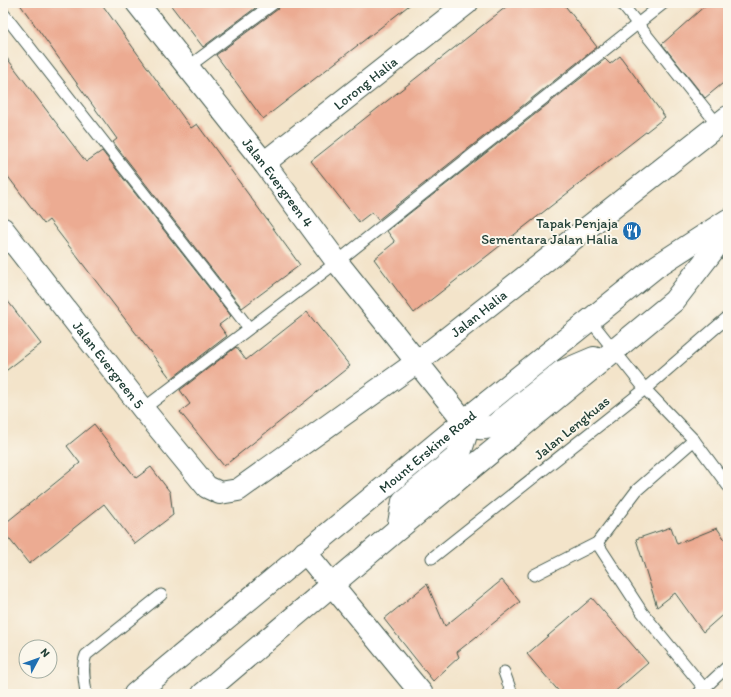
<svg xmlns="http://www.w3.org/2000/svg" width="731" height="697" viewBox="0 0 731 697" font-family="Itim,sans-serif">
  <style>
    .building { fill: #ecab92 }
    .lines { fill: none; stroke-linecap: round; stroke-linejoin: round }
    .lane-casing { stroke: #3f564a; stroke-width: 13 }
    .street-casing { stroke: #3f564a; stroke-width: 24 }
    .secondary-casing { stroke: #3f564a; stroke-width: 24 }
    .lane { stroke: #fff; stroke-width: 11 }
    .street { stroke: #fff; stroke-width: 22 }
    .secondary { stroke: #fff; stroke-width: 22 }
    .labels { text-anchor: middle; dominant-baseline: central; stroke-width: 4; stroke-linejoin: round; paint-order: stroke }
    .street-label { font-size: 14px; fill: #1f3d34; stroke: #fbf7ec }
    .poi-label { font-size: 14px; fill: #1f3d34; stroke: #fbf7ec; text-anchor: end }
  </style>
  <rect width="100%" height="100%" fill="#fbf7ec"/>
  <filter id="ink" filterUnits="userSpaceOnUse"><feTurbulence type="fractalNoise" baseFrequency=".025" numOctaves="2"/><feDisplacementMap in="SourceGraphic" scale="8" xChannelSelector="R" yChannelSelector="G"/><feConvolveMatrix kernelMatrix="1 2 1 2 8 2 1 2 1" color-interpolation-filters="sRGB"/></filter>
  <filter id="wash" filterUnits="userSpaceOnUse"><feTurbulence type="fractalNoise" baseFrequency=".012" numOctaves="4" result="noise"/><feDisplacementMap in="SourceGraphic" scale="16" xChannelSelector="R" yChannelSelector="G"/><feGaussianBlur stdDeviation="0.9" result="paint"/><feColorMatrix in="noise" values="0 0 0 0 0 0 0 0 0 0 0 0 0 0 0 0 0 1.4 0 .05"/><feComposite in="paint" operator="in"/></filter>
  <g filter="url(#wash)">
    <rect width="100%" height="100%" fill="#f3e4ca"/>
    <g id="blocks">
      <g class="building">
        <polygon points="19,3 101,3 191,128 197,124 300,265 242,308 113,142 117,139"/>
        <polygon points="169,3 262,3 203,47"/>
        <polygon points="281,3 412,3 263,119 216,55 278,9 280,6"/>
        <polygon points="511,3 563,3 597,47 378,220 372,212 359,222 311,161"/>
        <polygon points="708,3 728,3 728,79 705,98 662,44"/>
        <polygon points="3,53 86,162 102,151 231,316 219,325 227,336 171,379 49,220 44,224 3,170"/>
        <polygon points="620,56 665,117 414,313 374,259 395,242 387,231 605,59 610,64"/>
        <polygon points="3,295 41,344 3,373"/>
        <polygon points="307,312 350,366 224,466 180,412 190,404 180,390 236,347 246,360"/>
        <polygon points="94,424 136,478 151,467 170,492 173,515 135,544 104,504 29,564 3,531 3,525 80,463 67,446"/>
        <polygon points="671,527 677,544 717,528 728,544 728,610 703,632 675,593 657,607 636,539"/>
        <polygon points="502,580 520,602 457,652 459,657 433,681 384,619 427,584 445,626"/>
        <polygon points="592,598 648,663 612,694 561,694 527,654"/>
      </g>
    </g>
  </g>
  <g filter="url(#ink)">
    <use href="#blocks" fill-opacity="0" stroke="#3f564a" stroke-width="1"/>
    <g class="lines">
      <defs>
        <g id="lane">
          <polyline points="621,3 718,125"/>
          <polyline points="3,13 249,328"/>
          <polyline points="188,67 274,3"/>
          <polyline points="590,320 645,389 694,440 728,486"/>
          <polyline points="143,409 337,262 664,3"/>
          <polyline points="597,543 642,612 704,688"/>
          <polyline points="432,558 645,389 728,317"/>
          <polyline points="534,575 597,543 637,490 694,440"/>
          <polyline points="504,672 512,694"/>
          <path d="M 86,694 C 85,682 81,667 86,655 L 161,595"/>
          <polyline points="698,694 728,666"/>
        </g>
        <g id="street">
          <path id="s1" d="M 137,3 L 264,163 L 337,262 L 464,421"/>
          <path id="s2" d="M 264,163 L 467,3"/>
          <path id="s3" d="M 3,229 L 143,409 L 207,487 L 220,493 L 238,490 L 417,362 L 728,117"/>
          <polyline points="305,552 422,694"/>
        </g>
        <g id="secondary">
          <path d="M 464,421 C 476,429 479,430 494,426 L 561,372 L 594,358"/>
          <polyline points="398,529 403,501 455,458 461,450 465,438 464,421"/>
          <path id="s4" d="M 135,694 L 464,421 L 657,266 L 728,220"/>
          <polyline points="203,694 398,529 674,301 728,231"/>
        </g>
      </defs>
      <use href="#lane" class="lane-casing"/>
      <use href="#street" class="street-casing"/>
      <use href="#secondary" class="secondary-casing"/>
      <use href="#lane" class="lane"/>
      <use href="#street" class="street"/>
      <use href="#secondary" class="secondary"/>
    </g>
  </g>
  <defs>
    <symbol id="restaurant-disc" viewBox="-11 -11 22 22"><circle r="9.5" fill="#1f6fb2" stroke="#fbf7ec"/><path d="M-5-6h1v4h1v-4h1v4h1v-4h1v5L-1.5 .5V6h-2V.5L-5-1ZM5-6V6H3V1.5H1.5Q1.5-4 5-6Z" fill="#fff"/></symbol>
  </defs>
  <g fill-rule="evenodd">
    <use href="#restaurant-disc" x="621" y="220" width="22" height="22"/>
  </g>
  <g class="labels">
    <g class="street-label">
      <text stroke="none"><textPath href="#s2" startOffset="129">Lorong Halia</textPath></text>
      <text stroke="none"><textPath href="#s1" startOffset="228">Jalan Evergreen 4</textPath></text>
      <text stroke="none"><textPath href="#s3" startOffset="660">Jalan Halia</textPath></text>
      <text stroke="none"><textPath href="#s3" startOffset="172">Jalan Evergreen 5</textPath></text>
      <text transform="translate(572 428) rotate(-39)">Jalan Lengkuas</text>
      <text stroke="none"><textPath href="#s4" startOffset="380">Mount Erskine Road</textPath></text>
    </g>
    <g class="poi-label">
      <text x="618" y="223">Tapak Penjaja<tspan x="618" dy="16">Sementara Jalan Halia</tspan></text>
    </g>
  </g>
  <rect width="731" height="697" fill="none" stroke="#fbf7ec" stroke-width="16"/>
  <g transform="translate(38 659) rotate(49)"><circle r="19" fill="#fbf7ec" stroke="#a3ada2"/>
  <path d="M0-3L7 15L0 10L-7 15Z" fill="#1f6fb2"/>
  <text y="-6" font-size="11" font-weight="bold" text-anchor="middle" fill="#1f3d34">N</text>
  </g>
</svg>
